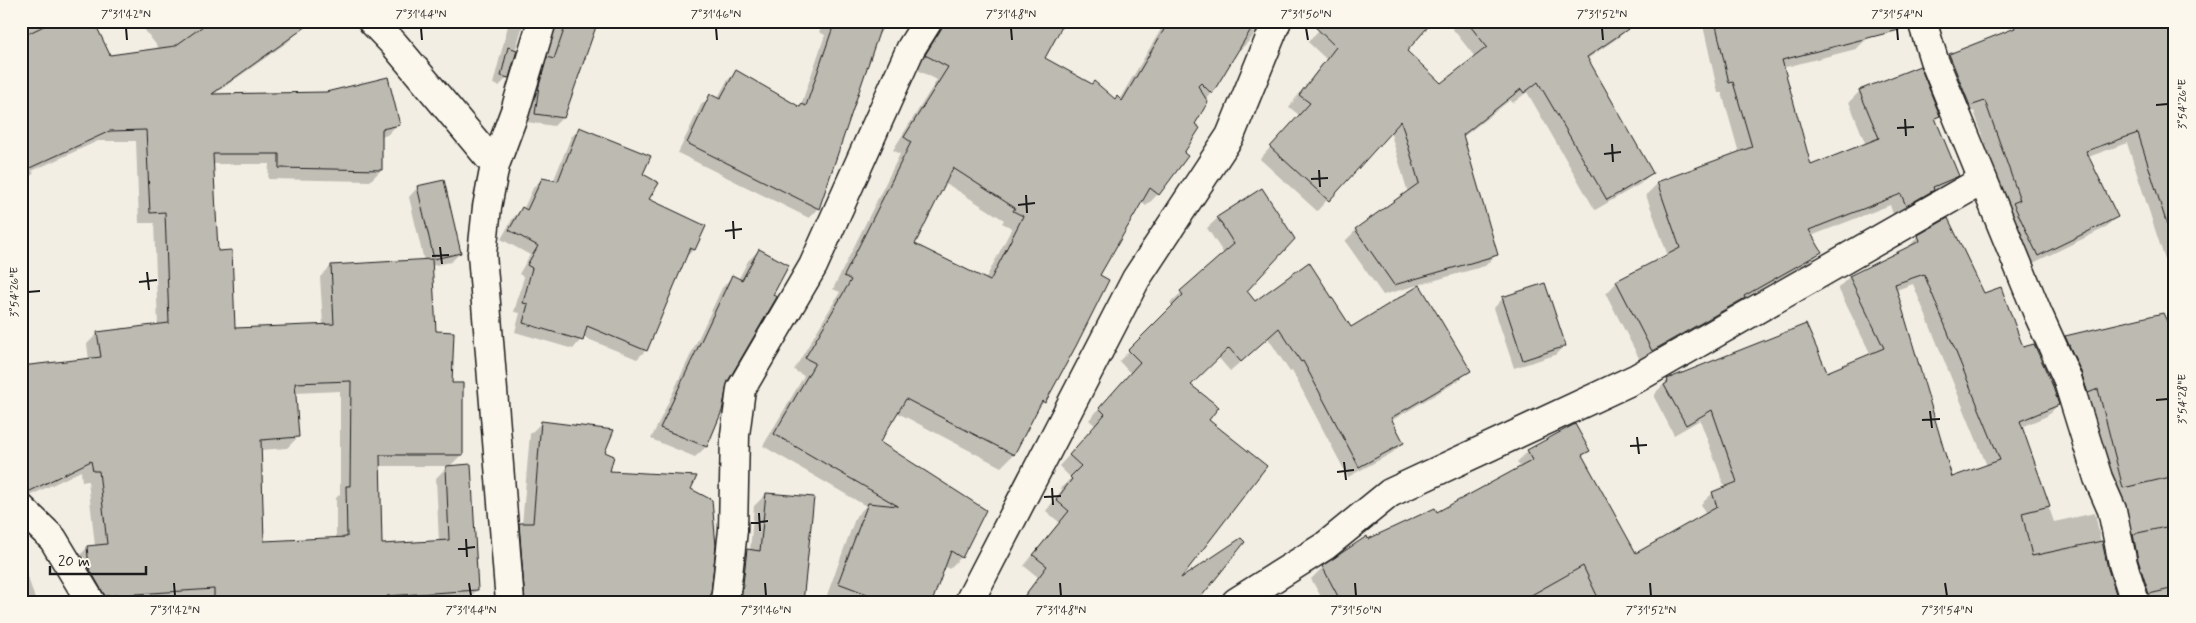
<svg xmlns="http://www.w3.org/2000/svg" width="2196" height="623" viewBox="0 0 2196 623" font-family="Mynerve,sans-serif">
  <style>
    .shadow { fill: #0003; fill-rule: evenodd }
    .building { fill: #bdbab1; stroke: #1c1c1c; fill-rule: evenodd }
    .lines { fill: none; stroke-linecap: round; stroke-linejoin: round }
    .minor-casing { stroke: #1c1c1c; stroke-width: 31 }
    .minor { stroke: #fbf7ec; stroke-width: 28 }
    .ticks { fill: none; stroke: #1c1c1c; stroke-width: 2 }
    .neatline { fill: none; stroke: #1c1c1c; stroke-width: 2 }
    .ticks-label { font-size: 12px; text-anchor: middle; fill: #1c1c1c }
  </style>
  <rect width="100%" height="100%" fill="#f2eee4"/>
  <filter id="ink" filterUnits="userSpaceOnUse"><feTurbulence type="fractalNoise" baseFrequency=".02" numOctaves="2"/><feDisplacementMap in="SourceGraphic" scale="10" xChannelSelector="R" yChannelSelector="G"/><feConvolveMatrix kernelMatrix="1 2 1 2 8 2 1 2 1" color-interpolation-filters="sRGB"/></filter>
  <g filter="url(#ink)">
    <g class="shadow">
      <path d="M 21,21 L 93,21 L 109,56 L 160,50 L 138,21 L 293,21 L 299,30 L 289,41 L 213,95 L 398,124 L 387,135 L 381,137 L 381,170 L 370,181 L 268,179 L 269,164 L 213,164 L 216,252 L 234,330 L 323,325 L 320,277 L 331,266 L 424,261 L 409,197 L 418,187 L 460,253 L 451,262 L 431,266 L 435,332 L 450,384 L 461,455 L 449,467 L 477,590 L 466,601 L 91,602 L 77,558 L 88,547 L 95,546 L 88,481 L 82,482 L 81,471 L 21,500 L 21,367 L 89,360 L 87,344 L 98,333 L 158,326 L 154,223 L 139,223 L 136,141 L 98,141 L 32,171 L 34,173 L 21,185 ZM 340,391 L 340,494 L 336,498 L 336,539 L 263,543 L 260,450 L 287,448 L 298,437 L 295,393 ZM 379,466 L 448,466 L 436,478 L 439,542 L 380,546 Z"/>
      <polygon points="506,21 524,21 508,77 499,86 493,84 509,22"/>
      <polygon points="546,21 596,21 563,117 554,126 527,122"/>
      <polygon points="825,21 888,21 876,39 818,208 809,218 678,153 701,105 711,96 717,99 727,81 736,72 800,108 825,35 819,32"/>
      <path d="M 938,21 L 1064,21 L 1043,59 L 1115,100 L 1119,100 L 1166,21 L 1259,21 L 1252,38 L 1240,50 L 1238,49 L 1211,93 L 1205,100 L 1158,194 L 1146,206 L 1141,202 L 1099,276 L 1075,345 L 1044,402 L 1036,410 L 1013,455 L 1001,467 L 896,412 L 879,442 L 984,511 L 961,557 L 949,569 L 944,566 L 931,602 L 845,602 L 827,595 L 856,516 L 866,506 L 763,446 L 804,376 L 794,370 L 840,292 L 833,289 L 900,154 L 893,150 L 937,80 L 914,68 ZM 944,182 L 1004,220 L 1002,223 L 1012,228 L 985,280 L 914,245 Z"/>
      <polygon points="1327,21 1405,51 1441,84 1475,57 1452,28 1459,21 1627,21 1630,26 1619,37 1587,59 1652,172 1640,184 1595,210 1527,92 1513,103 1510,100 1463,137 1496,255 1485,266 1383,295 1345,241 1356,230 1408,193 1390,131 1317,211 1260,159 1299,115 1289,107 1326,59 1308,42"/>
      <polygon points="1702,21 1864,21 1868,38 1856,49 1782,68 1811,166 1866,145 1849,102 1860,91 1939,116 1935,120 1957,176 1946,187 1927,195 1921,201 1894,217 1890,205 1811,236 1820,252 1809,263 1641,362 1606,294 1617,282 1668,256 1646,195 1658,183 1739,153 1722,93 1718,93"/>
      <polygon points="1930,21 1961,21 1932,28"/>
      <polygon points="2175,21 2175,291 2127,143 2088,157 2116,217 2105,228 2027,266 1974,111 1959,116 1938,66 1949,55 2010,31 2015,26"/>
      <polygon points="580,129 642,174 648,199 694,249 685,258 646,350 637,359 583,337 573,349 515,332 520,313 514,312 524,277 519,274 530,255 501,239 513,218 522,209 523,210 533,188 542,179 553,182 571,137"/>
      <polygon points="1262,189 1245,291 1255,302 1350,329 1469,371 1458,381 1391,421 1403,443 1392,453 1348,477 1292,371 1290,372 1268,338 1230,371 1218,357 1189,385 1207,420 1176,582 1194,602 1019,602 1038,577 1024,566 1059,522 1046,511 1062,490 1061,488 1071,478 1059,466 1096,426 1089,420 1130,373 1119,361 1174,307 1170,303 1224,254 1207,228 1218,218"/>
      <path d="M 1947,220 L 1984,295 L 2022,348 L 2058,405 L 2047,416 L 2021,427 L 2054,522 L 2095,513 L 2106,567 L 2117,602 L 1324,602 L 1311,579 L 1323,567 L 1366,538 L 1368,541 L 1436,514 L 1521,468 L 1517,462 L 1528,451 L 1588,451 L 1582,457 L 1636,554 L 1706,515 L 1701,504 L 1713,493 L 1725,488 L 1700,420 L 1674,435 L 1654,397 L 1657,391 L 1668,380 L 1826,373 L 1871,355 L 1838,288 L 1849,277 L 1908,248 L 1918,236 ZM 1913,284 L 1987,466 L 1951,478 L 1896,290 Z"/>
      <polygon points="759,250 726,381 721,411 706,447 695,457 651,439 722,288 732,277 738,280 748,261"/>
      <polygon points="1503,298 1565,345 1555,355 1514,368 1494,308"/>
      <polygon points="2066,337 2175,341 2175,602 2137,602 2055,348"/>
      <polygon points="542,422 603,452 608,472 690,489 708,602 513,602 508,536 520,525 522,525 530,434"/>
      <polygon points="766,494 801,602 731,602 735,562 747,551 750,551 754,506"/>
      <polygon points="25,568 36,602 21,602 21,569"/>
    </g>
    <g class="building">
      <path d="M 54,21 L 94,21 L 110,55 L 175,46 L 210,21 L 314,21 L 212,94 L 326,92 L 388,77 L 400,125 L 382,129 L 382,170 L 279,168 L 279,154 L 213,154 L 218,251 L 232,250 L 235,328 L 334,324 L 331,265 L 432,259 L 436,331 L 454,332 L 452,383 L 463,383 L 463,455 L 380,455 L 382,544 L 449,540 L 446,466 L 471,464 L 478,590 L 387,596 L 387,602 L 214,601 L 214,589 L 105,596 L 89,568 L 87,546 L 107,544 L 99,471 L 93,471 L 91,461 L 26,493 L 21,493 L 21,366 L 101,357 L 97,332 L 169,323 L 165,212 L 150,213 L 146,130 L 110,131 L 21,172 L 21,37 ZM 351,381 L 350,486 L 346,486 L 347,537 L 264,541 L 261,440 L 299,437 L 295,383 Z"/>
      <polygon points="567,21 598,21 564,118 535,114 539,86 547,57 554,59"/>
      <polygon points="835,21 883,21 819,209 687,143 710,94 720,99 736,70 800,107 802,104 806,106"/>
      <path d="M 944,21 L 1065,21 L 1045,58 L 1092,84 L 1094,81 L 1115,99 L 1117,96 L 1122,101 L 1169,21 L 1256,21 L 1212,94 L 1201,83 L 1198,86 L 1208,102 L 1195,124 L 1200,128 L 1184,153 L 1188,156 L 1159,195 L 1150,188 L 1100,275 L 1109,280 L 1076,346 L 1045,403 L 1042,401 L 1014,455 L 906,399 L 880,442 L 986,510 L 962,558 L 951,551 L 932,602 L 888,602 L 838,583 L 868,503 L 898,506 L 774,434 L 815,363 L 805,358 L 851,280 L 844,276 L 911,142 L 904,137 L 948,67 L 925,55 L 941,29 ZM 953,168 L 1015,208 L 1013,211 L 1023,216 L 990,281 L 915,244 Z"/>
      <polygon points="1309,21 1433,21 1407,51 1441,83 1487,47 1466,21 1640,21 1587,57 1653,173 1607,200 1538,82 1524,93 1521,89 1463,135 1498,255 1394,285 1355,229 1419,183 1401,121 1329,201 1270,147 1310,103 1299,95 1336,47"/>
      <polygon points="1715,21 1898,21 1899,30 1782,60 1811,165 1879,138 1859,90 1920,66 1940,116 1935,118 1959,176 1933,187 1934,190 1906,206 1901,194 1809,230 1822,252 1744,296 1745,298 1652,351 1616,281 1680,248 1657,182 1752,147 1733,82 1729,83"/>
      <polygon points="2013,21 2175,21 2175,230 2169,231 2138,133 2086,151 2118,217 2038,256 2013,203 2020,200 1985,101 1970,106 1949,54 2015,28"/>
      <polygon points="508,47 517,50 509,78 501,76"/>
      <polygon points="579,127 651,156 643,174 659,183 649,199 706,226 695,250 690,248 647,351 587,326 583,341 523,323 528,304 523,303 532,268 527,265 538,246 509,230 522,207 527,210 542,178 558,181"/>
      <polygon points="444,180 461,253 434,259 417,186"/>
      <polygon points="1262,188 1295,239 1247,291 1255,301 1309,262 1351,327 1420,285 1471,371 1391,418 1404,443 1359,467 1303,361 1301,362 1279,328 1241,362 1229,348 1191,385 1219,407 1209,420 1267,466 1181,578 1241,538 1245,542 1197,602 1020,602 1047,566 1033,555 1069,511 1056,500 1072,479 1070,477 1081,466 1069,455 1105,414 1099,408 1140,362 1128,350 1183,295 1180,291 1234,244 1217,217"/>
      <path d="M 1948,218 L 1984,293 L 2001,287 L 2023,347 L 2034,344 L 2052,384 L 2059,405 L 2020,421 L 2050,506 L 2022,513 L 2032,556 L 2102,541 L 2108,569 L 2118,600 L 1600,602 L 1583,566 L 1519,602 L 1341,602 L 1322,566 L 1367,536 L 1368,539 L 1435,508 L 1437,512 L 1533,460 L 1527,450 L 1575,424 L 1590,451 L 1582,455 L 1636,553 L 1717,507 L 1712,492 L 1737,482 L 1712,410 L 1686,425 L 1664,385 L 1668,382 L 1667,379 L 1806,324 L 1827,372 L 1884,348 L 1849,276 L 1920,241 L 1918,235 ZM 1924,274 L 2000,460 L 1952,477 L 1895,284 Z"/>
      <polygon points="759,249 789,265 773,295 777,297 728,381 722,411 707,447 660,428 732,275 742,280"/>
      <polygon points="1545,283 1566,346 1523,360 1502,297"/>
      <polygon points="2163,313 2175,338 2175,476 2123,488 2098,389 2088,393 2081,372 2065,336"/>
      <polygon points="541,421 614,430 605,452 614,456 610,471 697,476 691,489 712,500 716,546 710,602 525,602 519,523 533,523"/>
      <polygon points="766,493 814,497 803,602 741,602 747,549 760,551"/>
      <polygon points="2175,525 2175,588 2149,594 2138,560 2133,534"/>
    </g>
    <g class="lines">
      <defs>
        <g id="minor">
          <polyline points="372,21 394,44 495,165 487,207 482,254 510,602"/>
          <polyline points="1922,21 1934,60 2038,314 2067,378 2098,478 2112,510 2123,564 2135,602"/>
          <polyline points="495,165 515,111 542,21"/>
          <polyline points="21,508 53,539 91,602"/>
          <polyline points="725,602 733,530 735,435 741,389 813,266 911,48 928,21"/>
          <polyline points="969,602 1136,279 1230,136 1277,21"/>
          <polyline points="1236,602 1325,546 1390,493 1637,378 1983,180"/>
        </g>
      </defs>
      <use href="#minor" class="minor-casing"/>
      <use href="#minor" class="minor"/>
    </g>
  </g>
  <path class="ticks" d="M 126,28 L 127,40M 421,28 L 422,40M 716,28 L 717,40M 1011,28 L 1012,40M 1306,28 L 1308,40M 1602,28 L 1603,40M 1897,28 L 1898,40M 2156,105 L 2168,104M 1905,119 L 1906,136M 1897,128 L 1914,127M 1612,144 L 1613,162M 1604,154 L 1621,152M 1319,170 L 1320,187M 1311,179 L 1328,178M 1026,195 L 1027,213M 1018,205 L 1035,203M 733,221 L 734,239M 725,231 L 742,229M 440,247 L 442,264M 432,256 L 449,255M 147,272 L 149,290M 139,282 L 157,280M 28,292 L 40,291M 2156,400 L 2168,399M 1930,411 L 1932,428M 1922,420 L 1940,419M 1637,437 L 1639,454M 1630,446 L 1647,445M 1344,462 L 1346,480M 1337,472 L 1354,470M 1052,488 L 1053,505M 1044,497 L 1061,496M 759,513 L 760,531M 751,523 L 768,521M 466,539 L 467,557M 458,549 L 475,547M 174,583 L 175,596M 469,583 L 471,596M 765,583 L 766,596M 1060,583 L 1061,596M 1355,583 L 1356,596M 1650,583 L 1651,596M 1945,583 L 1947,596"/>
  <rect width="2196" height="623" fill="none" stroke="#fbf7ec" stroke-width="55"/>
  <path d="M50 566v8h96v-8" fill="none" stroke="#1c1c1c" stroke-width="2.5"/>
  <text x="58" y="566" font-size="15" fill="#1c1c1c" stroke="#fbf7ec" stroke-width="4" paint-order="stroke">20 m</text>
  <rect x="28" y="28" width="2140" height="568" class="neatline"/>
  <g class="ticks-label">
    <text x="126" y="18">7°31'42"N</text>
    <text x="421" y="18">7°31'44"N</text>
    <text x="716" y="18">7°31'46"N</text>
    <text x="1011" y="18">7°31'48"N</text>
    <text x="1306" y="18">7°31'50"N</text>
    <text x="1602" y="18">7°31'52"N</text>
    <text x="1897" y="18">7°31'54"N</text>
    <text transform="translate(2182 104) rotate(-90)" y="4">3°54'26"E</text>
    <text transform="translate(14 292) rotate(-90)" y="4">3°54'26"E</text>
    <text transform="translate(2182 399) rotate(-90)" y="4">3°54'28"E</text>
    <text x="175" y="614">7°31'42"N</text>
    <text x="471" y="614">7°31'44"N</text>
    <text x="766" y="614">7°31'46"N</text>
    <text x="1061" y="614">7°31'48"N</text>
    <text x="1356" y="614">7°31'50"N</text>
    <text x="1651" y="614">7°31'52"N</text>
    <text x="1947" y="614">7°31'54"N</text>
  </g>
</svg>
